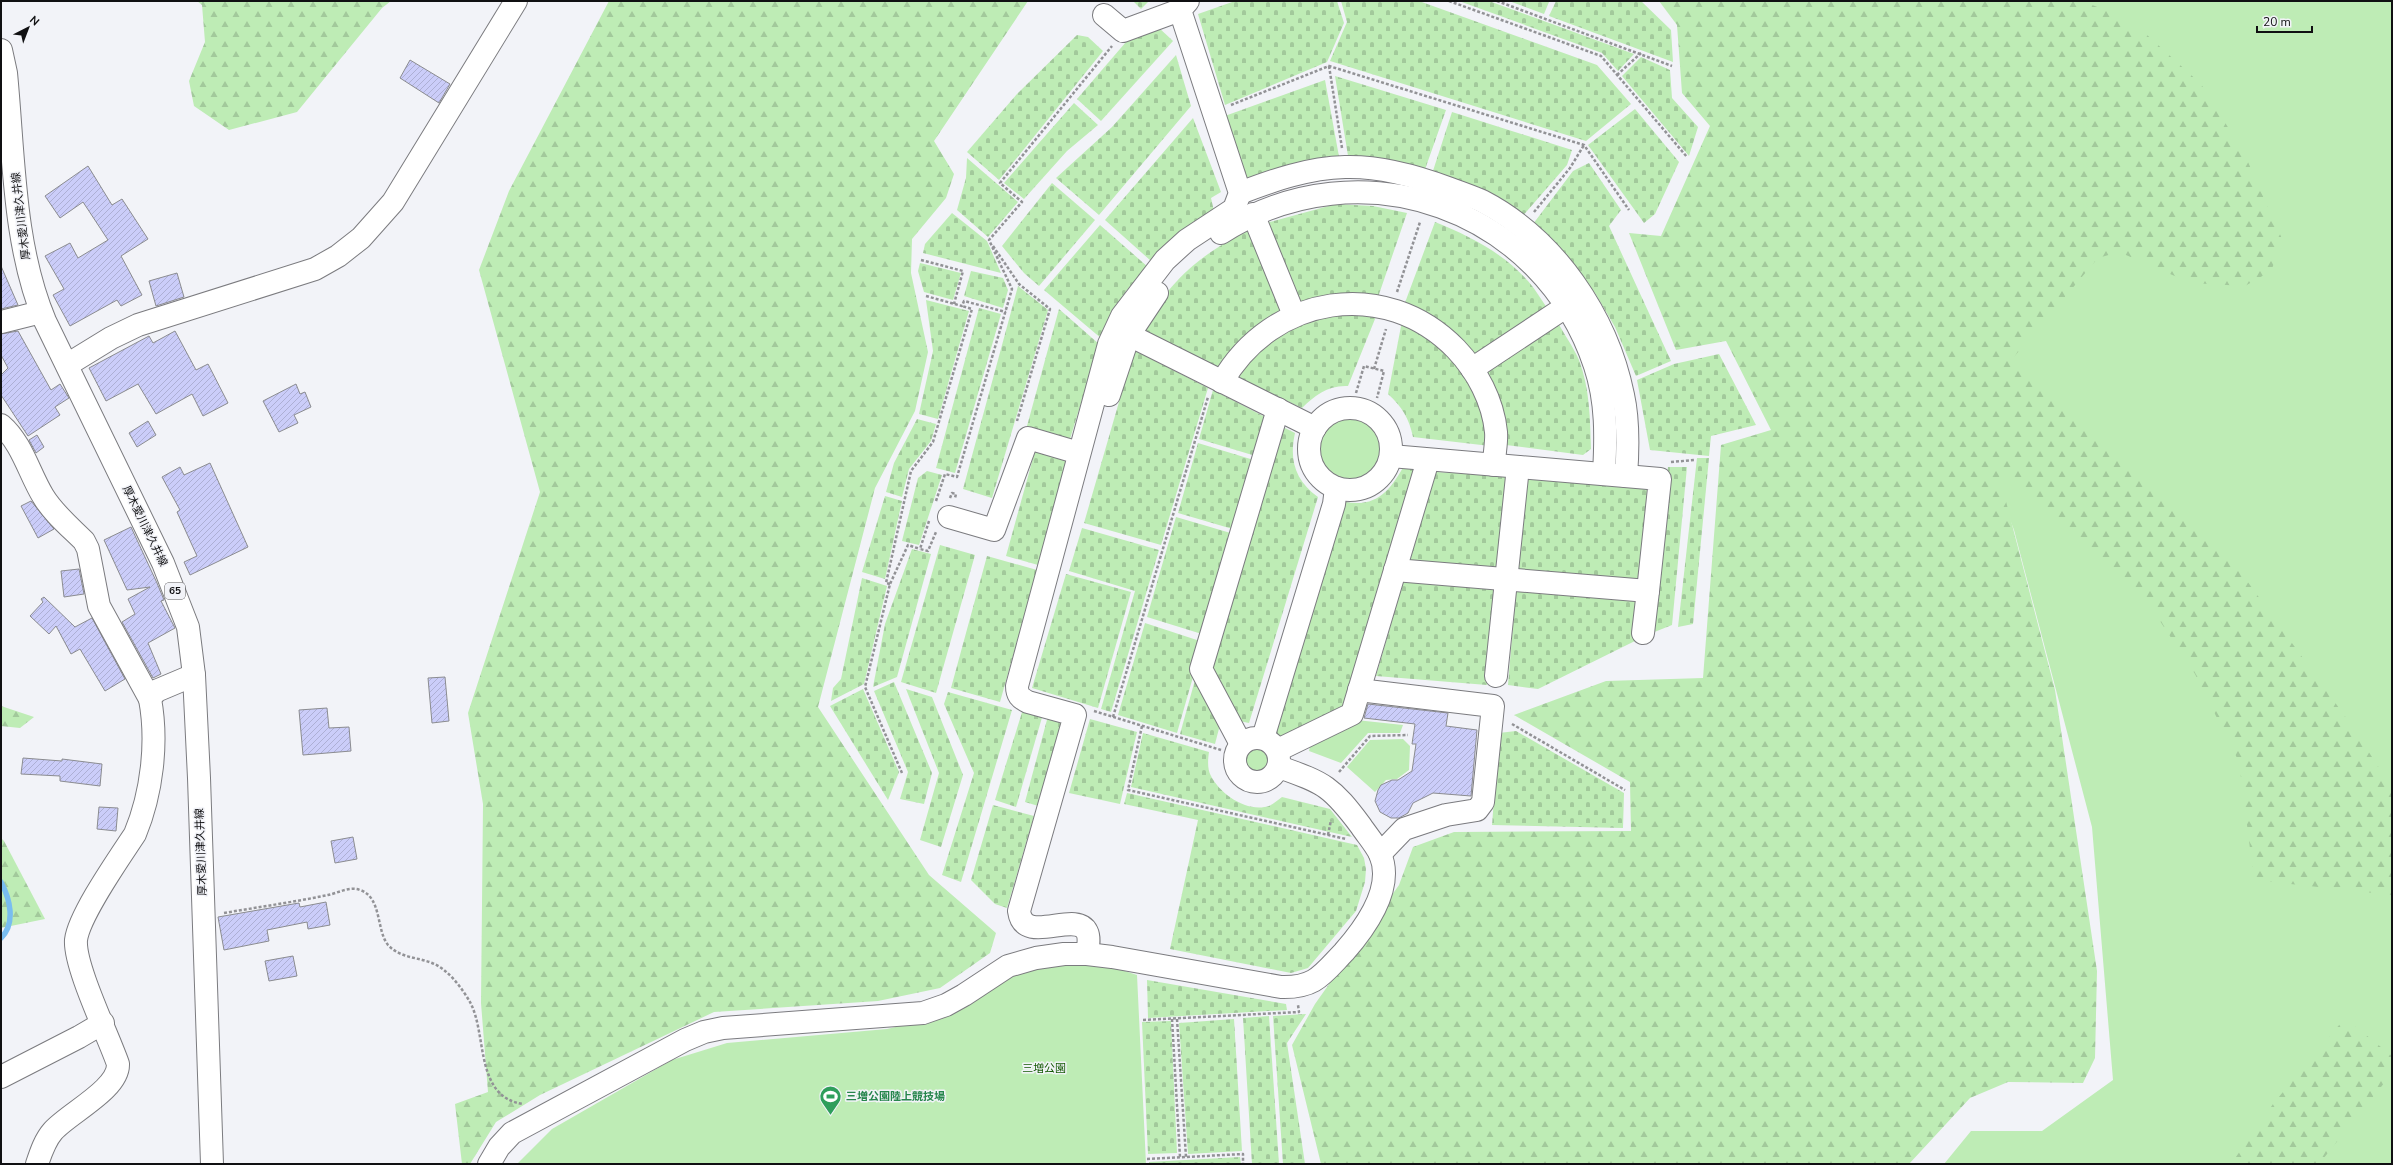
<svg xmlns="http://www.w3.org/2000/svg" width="2393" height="1165" viewBox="0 0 2393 1165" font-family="'Nunito Sans','Noto Sans JP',sans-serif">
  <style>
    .green { fill: #beecb5 }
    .forest { fill: url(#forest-firs) }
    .cemetery { fill: url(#cemetery-stones) }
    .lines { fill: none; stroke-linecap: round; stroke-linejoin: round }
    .stream { stroke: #79bdf0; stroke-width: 5.5 }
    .building { fill: url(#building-hatch); stroke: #8b8c90 }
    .minor-casing { stroke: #7b7b7f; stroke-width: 24 }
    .major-casing { stroke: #7b7b7f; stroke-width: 24 }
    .path { stroke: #929296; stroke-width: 2.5; stroke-dasharray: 3 2; stroke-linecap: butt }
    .minor { stroke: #fff; stroke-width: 22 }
    .major { stroke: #fff; stroke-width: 22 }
    .labels { text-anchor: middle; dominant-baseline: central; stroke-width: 3; stroke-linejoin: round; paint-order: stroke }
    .shield { fill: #f2f3f8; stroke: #545457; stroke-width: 1 }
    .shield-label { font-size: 10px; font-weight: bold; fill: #101012 }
    .street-label { font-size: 11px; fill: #101012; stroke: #f2f3f8 }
    .park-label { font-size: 11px; fill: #135903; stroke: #f2f3f8 }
    .leisure-label { font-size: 11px; font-weight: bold; fill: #27864d; stroke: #f2f3f8; text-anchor: start }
  </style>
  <defs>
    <pattern id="forest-firs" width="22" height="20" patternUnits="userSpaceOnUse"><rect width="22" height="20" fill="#beecb5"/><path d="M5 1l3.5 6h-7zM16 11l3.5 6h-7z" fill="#a2c99b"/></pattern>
    <pattern id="cemetery-stones" width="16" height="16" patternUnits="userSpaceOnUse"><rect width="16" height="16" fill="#beecb5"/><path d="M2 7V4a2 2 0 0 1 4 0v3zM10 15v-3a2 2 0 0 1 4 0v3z" fill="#a2c99b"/></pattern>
    <pattern id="building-hatch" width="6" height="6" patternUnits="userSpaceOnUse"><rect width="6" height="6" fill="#cbcdf9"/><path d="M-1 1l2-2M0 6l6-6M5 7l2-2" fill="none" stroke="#adafd4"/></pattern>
  </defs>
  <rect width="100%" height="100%" fill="#f2f3f8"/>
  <g class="green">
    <polygon points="1812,1 2392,1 2392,1164 1944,1164 1971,1131 2042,1131 2113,1080 2092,827 2014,530"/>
    <circle cx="1350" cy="449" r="36"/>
    <polygon points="1356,720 1403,725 1400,733 1368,733 1341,763 1309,751 1311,742"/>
    <polygon points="1403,739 1410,746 1409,770 1397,779 1386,780 1375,792 1347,767 1370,740"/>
    <circle cx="1257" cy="761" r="16"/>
    <polygon points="1097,962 1137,975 1146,1164 517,1164 552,1129 672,1060 727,1043 887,1029 937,1017 995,983 1020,972 1047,966"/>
  </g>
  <g class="forest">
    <polygon points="197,1 391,1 382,8 297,112 229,130 194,106 189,81 205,42 202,5"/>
    <polygon points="609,1 1028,1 934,141 954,174 946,198 912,239 911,273 928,352 915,411 875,488 818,707 929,875 996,933 990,953 940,988 878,1001 714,1012 540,1095 496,1122 470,1164 462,1164 455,1104 488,1092 481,1003 483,804 468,713 540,492 479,270 509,191"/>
    <polygon points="1659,1 2082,1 2105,10 2146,34 2201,84 2244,153 2283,241 2271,271 2245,286 2191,283 2119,252 2098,258 2013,358 2242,574 2352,726 2392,788 2392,895 2254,880 2239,762 2195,674 2156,615 1995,459 2055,690 2097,971 2095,1058 2083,1083 2008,1082 1970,1098 1909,1164 1321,1164 1292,1045 1315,1004 1399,885 1413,847 1454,832 1631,831 1630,782 1514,715 1606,681 1703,678 1721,445 1771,430 1726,341 1676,350 1629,233 1661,236 1710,126 1682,93 1677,25"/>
    <polygon points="1,706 34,717 20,728 1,726"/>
    <polygon points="1,838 4,841 45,919 1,928"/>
    <polygon points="2345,1018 2392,1056 2392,1066 2385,1082 2319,1164 2231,1164 2273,1104"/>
  </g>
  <g class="cemetery">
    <polygon points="1133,1 1149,1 1141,9"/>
    <polygon points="1235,1 1337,1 1344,23 1327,62 1225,105 1198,14"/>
    <polygon points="1341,1 1419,1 1597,65 1631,104 1586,141 1330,61 1347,22"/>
    <polygon points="1459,1 1489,1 1634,54 1618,71 1602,53"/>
    <polygon points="1509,1 1546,1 1549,2 1544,14"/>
    <polygon points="1556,1 1641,1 1671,30 1673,62 1549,16"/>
    <polygon points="1157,26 1173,41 1101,121 1077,99 1126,42"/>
    <polygon points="1077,35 1088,37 1103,51 999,180 967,152 1017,94"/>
    <polygon points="1176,55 1191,106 1099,215 1056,178 1112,127"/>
    <polygon points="1641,57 1670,70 1672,98 1698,127 1689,156 1622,76"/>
    <polygon points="1335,76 1446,110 1423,175 1349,162"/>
    <polygon points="1325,80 1340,162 1244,184 1222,117"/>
    <polygon points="1074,103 1098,125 1067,151 1024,199 1004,183"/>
    <polygon points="1635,109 1679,162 1655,214 1644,223 1588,145"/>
    <polygon points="1452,112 1572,150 1567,165 1520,219 1431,177"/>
    <polygon points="1193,118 1221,192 1211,198 1214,211 1151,261 1105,220"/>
    <polygon points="967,158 1018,202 988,237 957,210 966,178"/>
    <polygon points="1589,163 1621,210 1609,226 1671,361 1636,376 1615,327 1595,293 1580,282 1530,228 1573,171"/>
    <polygon points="1052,183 1095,220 1039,286 1024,273 1002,246"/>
    <polygon points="1336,204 1373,206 1407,213 1377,300 1298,306 1266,223"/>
    <polygon points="952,213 987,241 1001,273 923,253 925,244"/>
    <path d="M 1435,222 C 1470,236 1503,253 1528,281 C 1536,290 1542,301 1549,311 L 1474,359 L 1403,308 Z"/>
    <polygon points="1100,225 1148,267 1126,291 1102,339 1044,290"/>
    <path d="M 1252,229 L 1287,310 L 1222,370 L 1140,331 C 1172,280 1197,255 1252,229 Z"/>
    <polygon points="920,263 961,273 953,300 924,292 918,271"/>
    <polygon points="971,271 1003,278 1008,290 1003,308 964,296"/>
    <polygon points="1018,286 1048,310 992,498 963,489"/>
    <polygon points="926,300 969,311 938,419 919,414 933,351"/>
    <polygon points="979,308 1001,314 955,473 936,468"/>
    <polygon points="1059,309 1099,344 1070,439 1027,426"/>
    <path d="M 1319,312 L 1377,314 L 1348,386 C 1328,385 1315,395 1302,408 L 1233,375 L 1254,348 Z"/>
    <path d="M 1556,319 C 1563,333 1573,346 1579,360 C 1590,389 1590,419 1591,449 L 1583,455 L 1506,445 L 1483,368 Z"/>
    <path d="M 1402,321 L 1450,353 L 1479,396 L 1490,446 L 1413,437 C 1409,418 1402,407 1388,394 Z"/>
    <polygon points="1134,350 1208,388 1161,545 1084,523"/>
    <polygon points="1719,354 1756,425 1711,436 1709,456 1650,450 1637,380 1674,364"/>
    <polygon points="1213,390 1269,419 1259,457 1199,439"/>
    <polygon points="917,419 936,424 931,441 909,469 902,497 886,492 894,463"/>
    <path d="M 1279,425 L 1295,433 C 1289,460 1295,480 1318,497 L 1249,723 L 1239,721 L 1206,667 Z"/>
    <polygon points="1198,443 1257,461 1236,530 1178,513"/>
    <polygon points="1035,451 1068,461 1038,565 1006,556"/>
    <polygon points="1697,458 1709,458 1693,624 1678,627"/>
    <path d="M 1405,464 L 1419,468 L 1346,709 L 1278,739 L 1275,731 L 1345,502 C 1378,508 1391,489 1405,464 Z"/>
    <polygon points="1668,467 1687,467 1672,625 1652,633"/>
    <polygon points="927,471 942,475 919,545 902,541 918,478"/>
    <polygon points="1436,472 1509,476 1499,569 1410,560"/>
    <polygon points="1527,476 1652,483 1643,584 1518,571"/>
    <polygon points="885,496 902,501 885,579 862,572"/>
    <polygon points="1176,517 1234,534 1205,635 1147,617"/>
    <polygon points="1082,528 1159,550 1111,712 1101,709 1135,591 1069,571"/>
    <polygon points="940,545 975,555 936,693 901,682"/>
    <polygon points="912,549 931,554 897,677 873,687 885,624"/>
    <polygon points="987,556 1037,570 1000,702 951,688"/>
    <polygon points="1066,574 1131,592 1098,708 1032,688"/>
    <polygon points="862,578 887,586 864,684 831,701 833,688 841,679"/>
    <polygon points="1404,579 1499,586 1487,685 1376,676"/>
    <polygon points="1516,589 1642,597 1639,639 1538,689 1508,685"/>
    <polygon points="1145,623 1203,642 1177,733 1118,715"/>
    <polygon points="1195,680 1222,717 1215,744 1180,734"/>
    <polygon points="894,682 932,773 924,804 900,799 908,772 874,691"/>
    <polygon points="863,689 899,772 888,800 830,706"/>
    <polygon points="906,689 932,697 963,775 941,847 920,840 939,773"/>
    <polygon points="948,692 1012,710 961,882 942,875 974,773 944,704"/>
    <polygon points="1023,709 1043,714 1016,807 995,800"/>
    <polygon points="1048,716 1068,722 1045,808 1025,802"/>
    <polygon points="1090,719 1137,732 1120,804 1069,793"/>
    <polygon points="1516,731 1624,793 1623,828 1492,825 1499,733"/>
    <path d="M 1143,733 L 1209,752 C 1208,759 1207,769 1211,776 C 1220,794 1247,813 1269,806 C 1273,804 1278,800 1282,797 L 1330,809 L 1352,837 L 1131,787 Z"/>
    <polygon points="1127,793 1357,845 1364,858 1366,869 1365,882 1356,911 1308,968 1291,973 1170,949 1198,820 1124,804"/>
    <polygon points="993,805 1034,816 1007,908 995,904 971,880"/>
    <polygon points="1147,980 1286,1004 1287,1010 1148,1018"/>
    <polygon points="1306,1014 1287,1043 1305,1164 1283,1164 1273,1016"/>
    <polygon points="1269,1016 1279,1164 1252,1164 1243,1018"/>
    <polygon points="1234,1019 1242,1151 1188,1154 1179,1023"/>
    <polygon points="1171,1021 1177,1153 1148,1154 1142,1022"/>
    <polygon points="1240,1157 1241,1164 1149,1164 1149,1162"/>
  </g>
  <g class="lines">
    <path class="stream" d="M 1,882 C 10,899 16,923 1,938"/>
  </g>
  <g class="building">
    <polygon points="410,60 450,84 439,103 400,78"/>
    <polygon points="88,166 112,205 122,199 148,239 121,256 142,295 121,306 117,300 70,326 53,295 64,289 45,256 70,243 78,258 108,240 83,202 60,218 45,196"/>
    <polygon points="1,266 18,305 1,309"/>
    <polygon points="177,273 184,297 156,306 149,281"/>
    <polygon points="18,331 51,390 60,384 69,398 55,407 60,415 28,436 1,395 1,375 8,368 1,355 1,334"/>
    <polygon points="175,331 196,370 208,364 228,403 203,416 192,394 156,414 138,384 106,401 89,368 149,336 153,343"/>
    <polygon points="296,384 300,394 305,392 311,407 294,415 298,423 279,432 263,401"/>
    <polygon points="148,421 156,435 137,447 129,433"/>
    <polygon points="37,435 44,447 36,453 29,440"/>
    <polygon points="210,463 248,547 190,575 184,562 197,556 177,512 180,510 162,477 180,467 184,475"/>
    <polygon points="31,501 54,529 38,538 21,506"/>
    <polygon points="131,527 157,583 164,600 161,601 175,628 148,643 161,674 153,678 122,622 135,614 128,599 150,587 127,590 104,540"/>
    <polygon points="79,569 84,594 64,597 61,571"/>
    <polygon points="44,597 75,627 92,618 125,679 105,691 80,649 71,654 56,626 49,634 30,616 43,602 41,599"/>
    <polygon points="445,677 449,721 432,723 428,678"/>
    <polygon points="1368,704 1448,713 1446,726 1477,730 1471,796 1433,793 1413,803 1408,813 1399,818 1391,818 1380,812 1375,801 1378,790 1381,785 1392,780 1398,780 1412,771 1416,744 1412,744 1415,724 1364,718"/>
    <polygon points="327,708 329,728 349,727 351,751 303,755 299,710"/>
    <polygon points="23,758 62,761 62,759 102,764 100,786 60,781 60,776 21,774"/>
    <polygon points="99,807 118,808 116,831 97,829"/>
    <polygon points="353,837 357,859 335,863 331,841"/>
    <polygon points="326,902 330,925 308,929 307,922 267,930 269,941 224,950 218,917 299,903 300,907"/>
    <polygon points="293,956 297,976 269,981 265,961"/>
  </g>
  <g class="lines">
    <defs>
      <g id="minor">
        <polyline points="1104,15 1123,31 1180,10"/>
        <path d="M 1240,193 C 1274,180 1308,168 1345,167 C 1379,166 1416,176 1448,188 C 1459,192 1471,196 1482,201 C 1555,239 1607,316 1623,395 C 1629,422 1628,450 1626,476"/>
        <polyline points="1253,214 1294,315"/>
        <path d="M 1221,233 C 1361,143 1543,209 1595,366 C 1607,402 1606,438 1604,474"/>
        <polyline points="1,322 41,312"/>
        <polyline points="1129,335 1315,428"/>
        <polyline points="67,365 111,338 138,325 315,269 338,256 361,238 393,202 516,1"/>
        <polyline points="1472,369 1567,306"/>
        <path d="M 1222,382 C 1272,295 1385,276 1456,349 C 1477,371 1493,401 1496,432 C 1497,442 1494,454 1494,465"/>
        <polyline points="1109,395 1129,335 1157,293"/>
        <circle cx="1350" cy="449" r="41"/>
        <path d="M 1,425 C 22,443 29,473 43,496 C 53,513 70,527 84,541 L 88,549 L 99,606 L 150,699"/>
        <polyline points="1391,456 1660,479 1648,591 1395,570"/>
        <polyline points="949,517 994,530 1028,438 1079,453"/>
        <polyline points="1643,633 1648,591"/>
        <polyline points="1496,676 1518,467"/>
        <polyline points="1359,690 1493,706 1483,802 1477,810 1446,815 1404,829 1380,854"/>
        <circle cx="1257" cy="760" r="22"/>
        <polyline points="1263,738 1334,504 1336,488"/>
        <polyline points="1241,744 1201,669 1278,409"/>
        <polyline points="1278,750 1352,714 1428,460"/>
        <path d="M 1087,954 C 1088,948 1090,938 1087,932 C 1076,909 1024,947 1019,911 L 1075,715 L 1028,702 C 1020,698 1017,695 1017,686 L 1109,344 L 1122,316 L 1165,260 L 1187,240 L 1234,209 L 1240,193 L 1180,10 L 1188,1"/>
        <polyline points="1,1077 79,1037 103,1023"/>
        <path d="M 37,1164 C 41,1152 45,1140 53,1131 C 69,1113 119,1089 118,1064 C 108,1035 74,966 76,940 C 79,915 120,857 135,834 C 152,793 158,742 150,699 L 156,691 L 194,675"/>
        <path d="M 489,1164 L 499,1147 L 512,1133 L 685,1040 L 704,1032 L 723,1028 L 923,1013 L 946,1005 L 964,995 L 1008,966 L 1036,958 L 1064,954 L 1087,954 L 1112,957 L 1281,987 C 1315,988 1322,975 1344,952 C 1365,928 1395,888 1380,854 C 1375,844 1367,835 1361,826 C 1332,787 1325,783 1279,767"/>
      </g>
      <path id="major" d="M 1,50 L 6,73 C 14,155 13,245 45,321 L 163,563 L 188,627 L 194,675 L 199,778 L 212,1164"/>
    </defs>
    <use href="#minor" class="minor-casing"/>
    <use href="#major" class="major-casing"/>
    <g class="path">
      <polyline points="1449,1 1601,56 1687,157"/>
      <polyline points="1497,1 1672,66"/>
      <polyline points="1329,66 1342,148"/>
      <polyline points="1617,75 1641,53"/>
      <polyline points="1231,105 1329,66 1584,145 1629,210"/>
      <polyline points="1534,212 1570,168 1584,145"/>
      <polyline points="993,246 1019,284 1050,309 1017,421"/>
      <polyline points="921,260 963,271 954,304"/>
      <polyline points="1397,292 1420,222"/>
      <polyline points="926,296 962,306 964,301 1006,312"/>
      <polyline points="1374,369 1386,329"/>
      <polyline points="1356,393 1364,366 1384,371 1377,398"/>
      <polyline points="1671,462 1694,460"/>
      <polyline points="950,498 952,493 956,494 955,498"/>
      <polyline points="936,501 945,474 957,477 1012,289 989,240 1022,202 1000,183 1112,46"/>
      <polyline points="929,521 920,549 928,551 936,532"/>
      <polyline points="890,584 886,583 911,471 933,442 972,309 962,306"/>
      <polyline points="1094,711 1221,750"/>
      <polyline points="1113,717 1208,397"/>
      <polyline points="1512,724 1625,790"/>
      <polyline points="1142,726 1128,790 1346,839"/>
      <polyline points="1339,772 1370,736 1408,735"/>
      <polyline points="902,773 865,687 890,584 908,545 920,549"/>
      <polyline points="1328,835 1331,820"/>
      <path d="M 224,913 C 259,907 294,902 328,895 C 338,893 350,886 360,890 C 382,897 376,930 388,945 C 400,958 417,957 432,963 C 448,969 463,989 471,1004 C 487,1036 475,1097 523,1104"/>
      <polyline points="1172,1019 1180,1157"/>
      <polyline points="1177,1019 1186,1157"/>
      <polyline points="1143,1020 1299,1012 1298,1005"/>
      <polyline points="1147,1159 1243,1154 1243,1164"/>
    </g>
    <use href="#minor" class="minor"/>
    <use href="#major" class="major"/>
  </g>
  <defs>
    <symbol id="stadium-pin" viewBox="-11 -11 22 30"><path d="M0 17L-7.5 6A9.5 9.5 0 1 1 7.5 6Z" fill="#2e9e5b" stroke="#f2f3f8"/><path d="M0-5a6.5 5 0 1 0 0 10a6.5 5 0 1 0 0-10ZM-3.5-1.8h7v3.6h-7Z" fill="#fff"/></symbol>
  </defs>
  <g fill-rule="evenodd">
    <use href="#stadium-pin" x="818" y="1084" width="25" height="34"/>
  </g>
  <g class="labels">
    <rect class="shield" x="165" y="583" width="20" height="16" rx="3"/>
    <g class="shield-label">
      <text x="175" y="591">65</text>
    </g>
    <g class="street-label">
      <text transform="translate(21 216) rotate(-97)">厚木愛川津久井線</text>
      <text transform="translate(145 526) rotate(64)">厚木愛川津久井線</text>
      <text transform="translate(201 852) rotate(-92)">厚木愛川津久井線</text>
    </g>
    <g class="park-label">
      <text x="1044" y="1068">三増公園</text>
    </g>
    <g class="leisure-label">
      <text x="846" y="1096">三増公園陸上競技場</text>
    </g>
  </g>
  <rect width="2393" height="1165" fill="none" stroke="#101012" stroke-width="4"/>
  <g transform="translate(28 28) rotate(42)" stroke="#f2f3f8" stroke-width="3" paint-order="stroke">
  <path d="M0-3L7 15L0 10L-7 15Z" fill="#101012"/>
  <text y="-6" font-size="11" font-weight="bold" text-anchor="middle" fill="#101012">N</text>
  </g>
  <path d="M2257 26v6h55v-6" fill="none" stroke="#101012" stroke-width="2"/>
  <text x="2263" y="26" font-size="12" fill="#101012" stroke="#f2f3f8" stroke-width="3" paint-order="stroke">20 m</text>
</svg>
